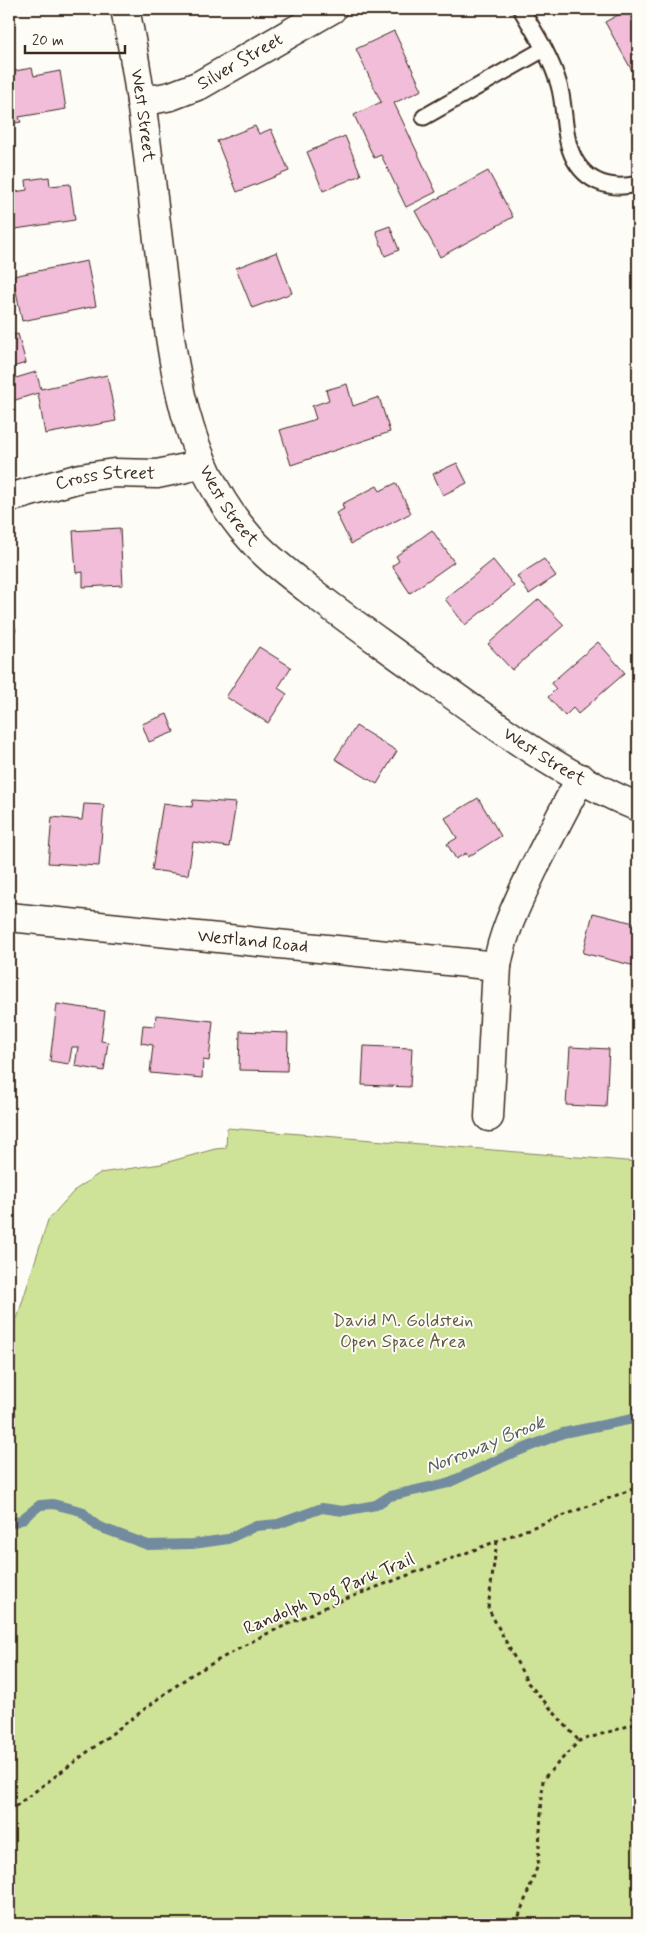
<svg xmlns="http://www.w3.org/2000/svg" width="647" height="1933" viewBox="0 0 647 1933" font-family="Mynerve,sans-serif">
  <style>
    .green { fill: #cfe398; stroke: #85865b }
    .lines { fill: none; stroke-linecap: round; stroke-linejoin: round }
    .stream { stroke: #728b9f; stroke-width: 10 }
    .building { fill: #f1bdd9; stroke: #3b2a1e }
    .service-casing { stroke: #3b2a1e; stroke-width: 19 }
    .minor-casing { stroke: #3b2a1e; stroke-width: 31 }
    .secondary-casing { stroke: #3b2a1e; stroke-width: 31 }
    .path { stroke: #3b2a1e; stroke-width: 3; stroke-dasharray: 4 4; stroke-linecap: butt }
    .service { stroke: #fdfcf7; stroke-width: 15 }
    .minor { stroke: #fdfcf7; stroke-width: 28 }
    .secondary { stroke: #fdfcf7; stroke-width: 28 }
    .labels { text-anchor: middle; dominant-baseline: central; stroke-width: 4; stroke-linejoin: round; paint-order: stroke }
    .street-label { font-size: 18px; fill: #3b2a1e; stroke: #fdfcf7 }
    .park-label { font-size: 18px; fill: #60583c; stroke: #fdfcf7 }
    .water-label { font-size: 19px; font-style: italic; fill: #565b5e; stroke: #fdfcf7 }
  </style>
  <rect width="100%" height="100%" fill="#fdfcf7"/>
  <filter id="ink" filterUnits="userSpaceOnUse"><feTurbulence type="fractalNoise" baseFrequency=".02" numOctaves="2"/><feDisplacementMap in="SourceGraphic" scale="10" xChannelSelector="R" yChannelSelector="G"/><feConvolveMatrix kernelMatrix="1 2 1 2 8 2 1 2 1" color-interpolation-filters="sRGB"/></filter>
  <g filter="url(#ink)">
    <polygon class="green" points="227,1128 638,1162 638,1924 9,1924 9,1344 48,1220 75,1190 100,1173 161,1164 215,1149 226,1148"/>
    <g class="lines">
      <polyline class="stream" points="9,1524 21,1520 40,1505 53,1504 81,1511 97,1526 148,1545 193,1544 228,1539 256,1526 278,1524 322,1508 343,1511 376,1505 390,1496 448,1483 508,1455 563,1433 638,1418"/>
    </g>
    <g class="building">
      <polygon points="629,9 638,9 638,75 635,76 605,22"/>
      <polygon points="394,31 422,90 394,103 436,192 406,207 381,155 374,158 354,115 381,102 356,49"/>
      <polygon points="32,68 34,76 60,71 66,109 19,117 21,122 9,124 9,72"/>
      <polygon points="255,126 259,134 271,129 289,171 237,192 217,141"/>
      <polygon points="345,136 361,175 323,191 307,152"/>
      <polygon points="488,171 513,217 440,257 415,211"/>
      <polygon points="49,177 50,186 70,184 75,220 9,230 9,193 27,190 26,180"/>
      <polygon points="390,226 399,250 385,256 376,231"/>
      <polygon points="277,252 292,293 252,308 236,268"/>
      <polygon points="87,261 96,306 22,321 13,276"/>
      <polygon points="18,334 26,363 9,368 9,336"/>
      <polygon points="36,372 41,389 107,375 116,421 45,434 38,393 9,402 9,380"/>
      <polygon points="347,384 353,406 379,397 390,432 291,465 280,430 316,419 312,406 329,400 326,390"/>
      <polygon points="457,463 467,483 443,495 433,474"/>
      <polygon points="396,483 411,513 351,544 336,513 344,509 342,504 377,486 380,491"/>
      <polygon points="120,528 123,585 83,587 83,572 76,573 73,531"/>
      <polygon points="432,530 454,562 410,593 392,566 399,561 396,556"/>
      <polygon points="544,559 556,576 529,594 517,576"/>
      <polygon points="493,560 514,586 465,625 445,599"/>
      <polygon points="539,599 564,625 512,670 488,644"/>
      <polygon points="9,605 16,631 9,633"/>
      <polygon points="598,642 625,673 578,714 573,708 565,716 548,697 556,689 551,683"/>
      <polygon points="259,647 291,667 278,688 287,694 268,723 226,697"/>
      <polygon points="167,714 174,732 149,742 142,724"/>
      <polygon points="356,726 397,751 377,784 335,759"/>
      <polygon points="478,798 501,836 468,857 466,853 456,859 447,844 457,838 445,818"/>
      <polygon points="193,800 236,803 229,847 193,842 188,875 152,870 163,803 192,807"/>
      <polygon points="84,804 104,805 99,866 48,863 52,817 82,820"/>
      <polygon points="593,913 638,924 638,951 635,966 583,953"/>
      <polygon points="57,1004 105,1011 101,1041 108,1042 104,1071 75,1066 78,1047 72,1047 69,1064 50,1061"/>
      <polygon points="156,1015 213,1021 209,1061 203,1060 202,1078 150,1073 153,1045 141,1043 143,1025 155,1026"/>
      <polygon points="240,1031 288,1033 287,1071 239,1070"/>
      <polygon points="364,1046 412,1048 410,1087 362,1085"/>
      <polygon points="570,1047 609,1049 606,1107 566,1105"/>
    </g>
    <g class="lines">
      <defs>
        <g id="service">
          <path d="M 521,9 C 535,33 551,57 559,85 C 565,106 563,129 570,149 C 581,181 608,191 638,184"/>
          <polyline points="424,117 544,49"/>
        </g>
        <g id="minor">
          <path id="s1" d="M 141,102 L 171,96 L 200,85 L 332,9"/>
          <path id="s2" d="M 9,498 L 80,478 L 114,473 L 157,474 L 186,468 L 202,461"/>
          <path id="s3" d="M 9,917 L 497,966"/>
          <path d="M 489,1117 L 497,966 C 503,931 518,902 533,870 C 549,839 564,808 581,778"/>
        </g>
        <g id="secondary">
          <path id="s4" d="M 125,9 C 142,88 149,168 159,248 C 171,349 179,459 250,538 C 267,558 288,573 308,589 C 340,614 374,638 407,662 C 481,715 554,772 638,807"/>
        </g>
      </defs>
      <use href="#service" class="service-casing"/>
      <use href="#minor" class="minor-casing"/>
      <use href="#secondary" class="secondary-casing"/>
      <g class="path">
        <polyline points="497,1541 488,1608 528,1683 579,1741"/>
        <polyline points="9,1811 162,1696 191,1675 262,1636 330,1605 638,1487"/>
        <polyline points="516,1924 538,1865 543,1779 579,1741 638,1723"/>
      </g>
      <use href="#service" class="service"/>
      <use href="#minor" class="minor"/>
      <use href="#secondary" class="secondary"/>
    </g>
  </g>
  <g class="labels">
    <g class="street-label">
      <text stroke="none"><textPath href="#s1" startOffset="108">Silver Street</textPath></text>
      <text stroke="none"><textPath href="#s4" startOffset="108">West Street</textPath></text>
      <text stroke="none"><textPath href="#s2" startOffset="99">Cross Street</textPath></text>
      <text stroke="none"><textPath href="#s4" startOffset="512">West Street</textPath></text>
      <text stroke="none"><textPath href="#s4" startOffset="918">West Street</textPath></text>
      <text stroke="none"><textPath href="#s3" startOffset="245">Westland Road</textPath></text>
      <text transform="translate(329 1594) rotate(-23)">Randolph Dog Park Trail</text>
    </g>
    <g class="park-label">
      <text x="403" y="1321">David M. Goldstein<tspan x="403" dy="21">Open Space Area</tspan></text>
    </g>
    <g class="water-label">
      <text transform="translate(485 1445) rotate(-22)">Norroway Brook</text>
    </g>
  </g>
  <rect width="647" height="1933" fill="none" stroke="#fdfcf7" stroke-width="30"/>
  <rect x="15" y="15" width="617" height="1903" fill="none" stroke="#3b2a1e" stroke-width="2" filter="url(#ink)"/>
  <path d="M25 45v8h100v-8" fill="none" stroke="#3b2a1e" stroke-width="2.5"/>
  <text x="32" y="45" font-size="15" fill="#3b2a1e" stroke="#fdfcf7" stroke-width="4" paint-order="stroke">20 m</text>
</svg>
